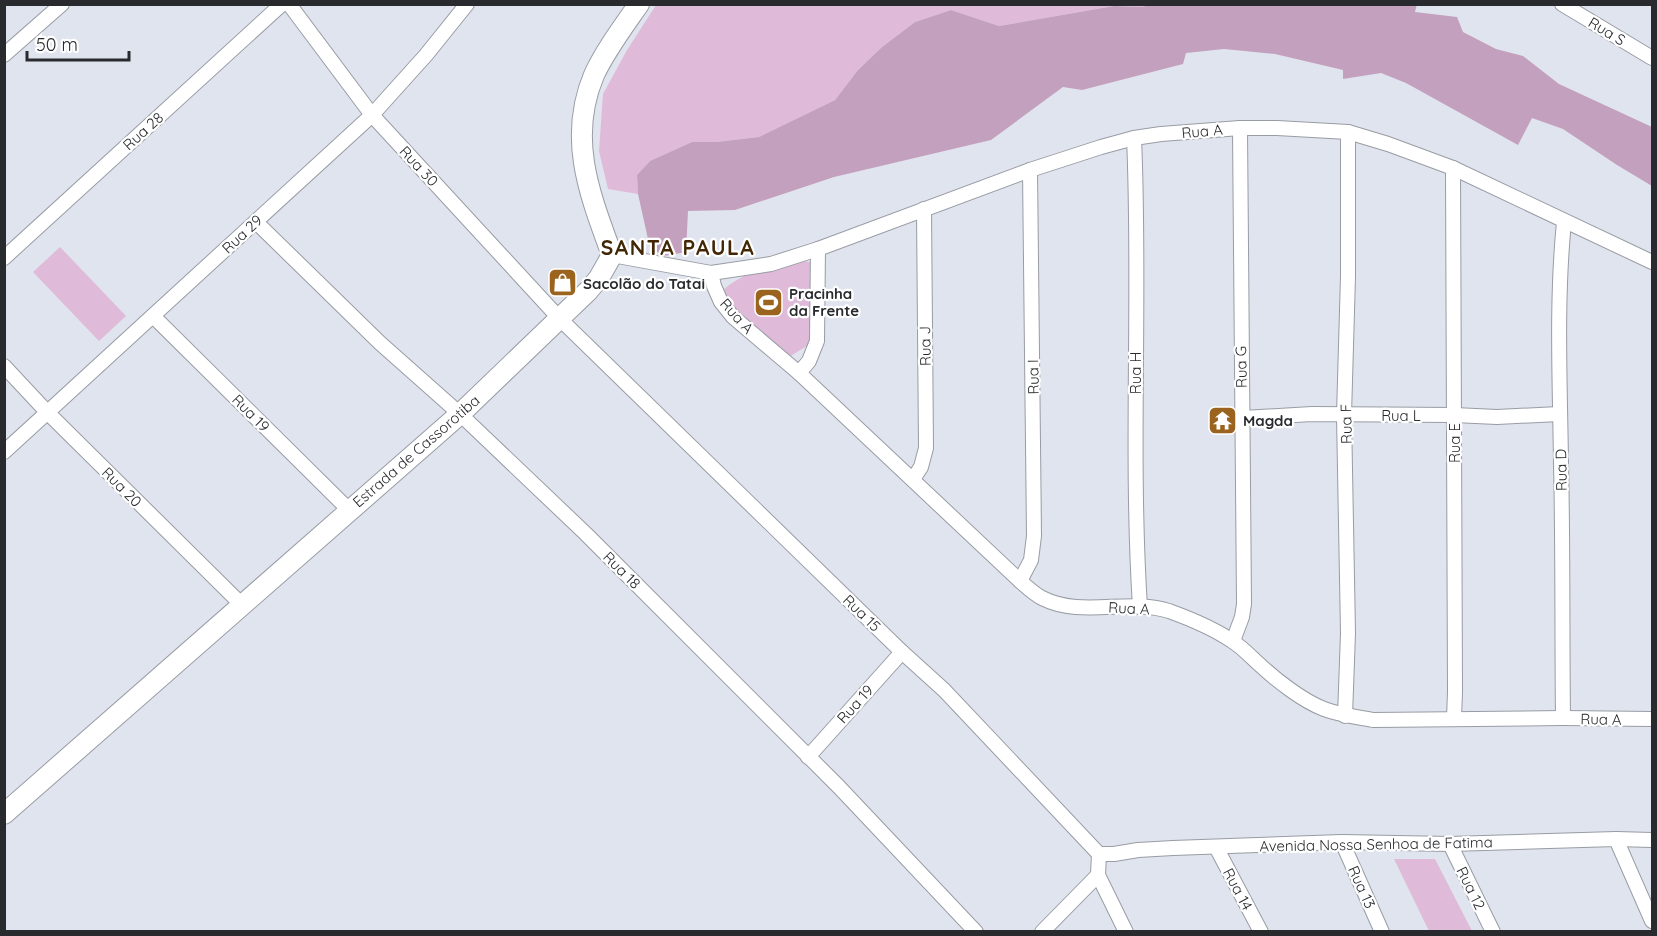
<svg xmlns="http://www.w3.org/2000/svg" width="1657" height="936" viewBox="0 0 1657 936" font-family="Quicksand,sans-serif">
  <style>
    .green { fill: #dfbbd9 }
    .forest { fill: #c4a0bf }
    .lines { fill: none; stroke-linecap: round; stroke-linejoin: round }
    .minor-casing { stroke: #989ca4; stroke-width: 16 }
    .secondary-casing { stroke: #989ca4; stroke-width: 22 }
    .minor { stroke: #fff; stroke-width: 14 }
    .secondary { stroke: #fff; stroke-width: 20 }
    .labels { text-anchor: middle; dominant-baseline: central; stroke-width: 4.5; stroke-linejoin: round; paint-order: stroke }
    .street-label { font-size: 15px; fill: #282a2d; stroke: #fff }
    .poi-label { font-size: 15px; font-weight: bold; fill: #282a2d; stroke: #fff; text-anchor: start }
    .district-label { font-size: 21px; font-weight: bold; letter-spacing: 1.5px; fill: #412705; stroke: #fff }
  </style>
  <rect width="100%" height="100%" fill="#e0e4ee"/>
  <g class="green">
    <polygon points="656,5 1154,5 1142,7 1114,6 999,26 951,10 915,22 882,47 858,70 835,100 759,137 716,142 692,142 650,161 637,175 638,194 608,189 599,151 603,94 627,50"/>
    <polygon points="60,247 126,316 99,341 33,272"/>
    <path d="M 794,260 L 810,262 L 816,270 L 810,344 L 789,357 L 725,304 L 723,290 C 743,272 769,267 794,260 Z"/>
    <polygon points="1394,859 1435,859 1472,931 1429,931"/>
  </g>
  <polygon class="forest" points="1154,4 1417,4 1415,12 1457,17 1463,32 1496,49 1523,56 1559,84 1652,127 1652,186 1617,165 1563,129 1532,118 1518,145 1406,83 1381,73 1343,79 1343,70 1275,54 1224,49 1186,53 1183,64 1082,90 1063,87 991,140 834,177 735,210 688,211 686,252 664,256 650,248 638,194 637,175 650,161 692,142 716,142 759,137 835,100 858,70 882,47 915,22 951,10 999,26 1114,6 1142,7"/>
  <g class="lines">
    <defs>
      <g id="minor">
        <polyline points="289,4 372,115 560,319 902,652 944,690 1099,854 1098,875 1126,932"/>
        <polyline points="1562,4 1652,58"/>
        <polyline points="4,55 62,4"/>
        <path d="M 1134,138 C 1141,294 1130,451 1140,607"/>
        <polyline points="1453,168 1455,692 1454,718"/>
        <polyline points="256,222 380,343 460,414 586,534 839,787 976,932"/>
        <polyline points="612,255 711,273 771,264 818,249 1030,170 1101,147 1134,138 1161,134 1240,128 1277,128 1348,132 1388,144 1453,168 1652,262"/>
        <polyline points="4,258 282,4"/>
        <path d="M 711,273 L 714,286 L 721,302 L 733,317 L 799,373 L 1020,581 C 1027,587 1034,594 1042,598 C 1081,618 1129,598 1169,611 C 1191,619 1213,628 1232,641 C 1242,647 1251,657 1260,665 C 1276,680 1303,701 1324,709 C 1340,715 1357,717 1373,720 L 1563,718 L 1652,719"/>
        <polyline points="153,316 349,510"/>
        <polyline points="4,366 47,412 242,605"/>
        <polyline points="799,373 809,361 817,341 818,249"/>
        <polyline points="1243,418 1312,414 1454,415 1497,417 1559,414"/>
        <polyline points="4,452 372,115 426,55 467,4"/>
        <polyline points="913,479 921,467 926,448 924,209"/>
        <polyline points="1020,581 1031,560 1034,536 1030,170"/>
        <polyline points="1233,641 1242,617 1244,604 1240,128"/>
        <polyline points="1345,716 1348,633 1344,415 1348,276 1348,132"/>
        <path d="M 1563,718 C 1562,633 1563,548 1561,463 C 1560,383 1556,302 1564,222"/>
        <polyline points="808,757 902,652"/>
        <polyline points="1616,839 1652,921"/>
        <polyline points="1342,842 1382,932"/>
        <polyline points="1450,844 1493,932"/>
        <polyline points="1216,847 1261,932"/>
        <polyline points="1099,854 1114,854 1138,850 1173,848 1342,842 1450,844 1616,839 1652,840"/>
        <polyline points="1042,932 1098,875"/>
      </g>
      <path id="secondary" d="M 4,814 L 460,414 L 588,291 L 599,278 L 612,255 C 590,195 567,139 594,75 C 605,51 623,27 639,4"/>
    </defs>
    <use href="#minor" class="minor-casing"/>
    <use href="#secondary" class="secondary-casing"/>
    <use href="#minor" class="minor"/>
    <use href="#secondary" class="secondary"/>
  </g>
  <defs>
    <symbol id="shop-square" viewBox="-11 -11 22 22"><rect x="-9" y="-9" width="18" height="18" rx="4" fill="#9b641e" stroke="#fff"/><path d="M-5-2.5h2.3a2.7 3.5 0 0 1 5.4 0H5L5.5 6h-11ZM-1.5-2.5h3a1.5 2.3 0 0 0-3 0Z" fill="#fff"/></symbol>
    <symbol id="stadium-square" viewBox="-11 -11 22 22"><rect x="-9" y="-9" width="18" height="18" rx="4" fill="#9b641e" stroke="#fff"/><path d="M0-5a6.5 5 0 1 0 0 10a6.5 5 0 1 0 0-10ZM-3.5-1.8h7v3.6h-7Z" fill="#fff"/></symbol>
    <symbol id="temple-square" viewBox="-11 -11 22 22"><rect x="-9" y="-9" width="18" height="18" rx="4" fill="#9b641e" stroke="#fff"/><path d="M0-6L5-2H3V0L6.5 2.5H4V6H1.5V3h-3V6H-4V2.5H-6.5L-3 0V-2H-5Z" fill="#fff"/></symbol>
  </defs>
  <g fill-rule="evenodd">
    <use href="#shop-square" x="546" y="266" width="33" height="33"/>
    <use href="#stadium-square" x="752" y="286" width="33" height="33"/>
    <use href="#temple-square" x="1206" y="404" width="33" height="33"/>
  </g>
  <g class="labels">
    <g class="street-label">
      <text transform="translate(1607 31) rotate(31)">Rua S</text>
      <text transform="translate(143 131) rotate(-42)">Rua 28</text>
      <text transform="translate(1202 131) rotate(-5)">Rua A</text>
      <text transform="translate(419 166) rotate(47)">Rua 30</text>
      <text transform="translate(242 234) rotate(-43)">Rua 29</text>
      <text transform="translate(737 316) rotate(48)">Rua A</text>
      <text transform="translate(925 346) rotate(-91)">Rua J</text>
      <text transform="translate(1241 367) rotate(-91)">Rua G</text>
      <text transform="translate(1135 373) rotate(-90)">Rua H</text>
      <text transform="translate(1033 377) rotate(-91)">Rua I</text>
      <text transform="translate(251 413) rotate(45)">Rua 19</text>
      <text x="1401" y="415">Rua L</text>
      <text transform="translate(1346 424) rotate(-91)">Rua F</text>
      <text transform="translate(1454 443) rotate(-90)">Rua E</text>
      <text transform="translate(416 451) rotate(-41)">Estrada de Cassorotiba</text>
      <text transform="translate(1561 470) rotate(-91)">Rua D</text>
      <text transform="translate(122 487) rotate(45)">Rua 20</text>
      <text transform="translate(622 570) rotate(45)">Rua 18</text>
      <text transform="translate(1129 608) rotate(3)">Rua A</text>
      <text transform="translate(862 613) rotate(44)">Rua 15</text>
      <text transform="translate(855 704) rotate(-48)">Rua 19</text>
      <text transform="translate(1601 719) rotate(1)">Rua A</text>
      <text transform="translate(1376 844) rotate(-1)">Avenida Nossa Senhoa de Fatima</text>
      <text transform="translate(1362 887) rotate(66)">Rua 13</text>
      <text transform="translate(1471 888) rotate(64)">Rua 12</text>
      <text transform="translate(1238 889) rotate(62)">Rua 14</text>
    </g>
    <g class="poi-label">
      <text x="583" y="283">Sacolão do Tatai</text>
      <text x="789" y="293">Pracinha<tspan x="789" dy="17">da Frente</tspan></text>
      <text x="1243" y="420">Magda</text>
    </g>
    <g class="district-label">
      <text x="678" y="247">SANTA PAULA</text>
    </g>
  </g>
  <rect width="1657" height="936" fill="none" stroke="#282a2d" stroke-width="12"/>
  <path d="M27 51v9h102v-9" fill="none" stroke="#282a2d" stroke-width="3"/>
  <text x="36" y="51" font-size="18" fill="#282a2d" stroke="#ffffff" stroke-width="4.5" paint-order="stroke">50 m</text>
</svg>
